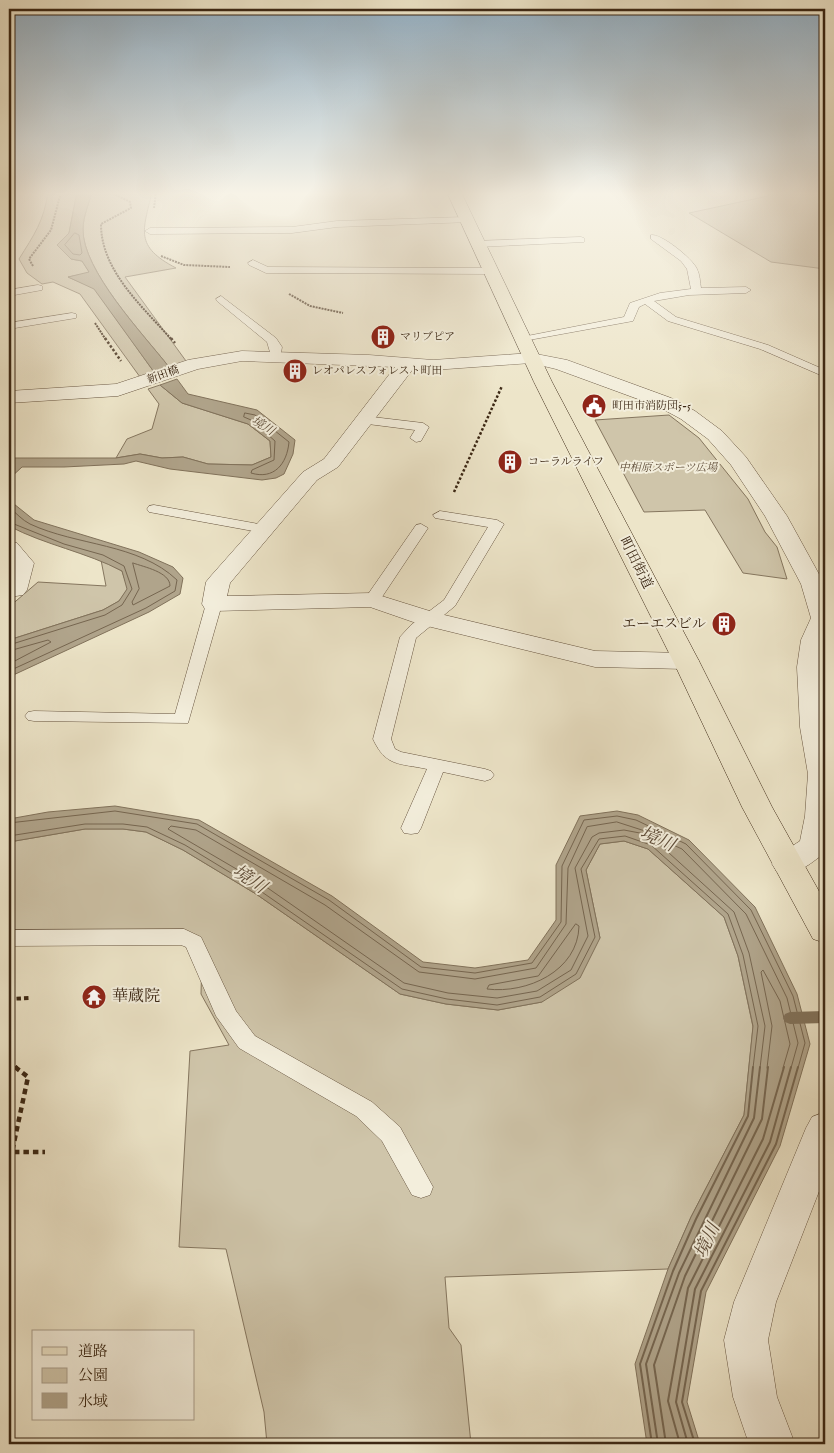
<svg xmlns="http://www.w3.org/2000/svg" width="834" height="1453" viewBox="0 0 834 1453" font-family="'IM FELL English','Noto Serif JP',serif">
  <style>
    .green { fill: #cfc5aa; stroke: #85765f }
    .water { fill: #b0a48b; stroke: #81725b }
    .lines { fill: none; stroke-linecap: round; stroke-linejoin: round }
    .shore-far1 { stroke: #766650; stroke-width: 1 }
    .shore { stroke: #766650; stroke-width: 2 }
    .stream { fill: #81725b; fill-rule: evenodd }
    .service-casing { stroke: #685641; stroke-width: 1 }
    .minor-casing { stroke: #685641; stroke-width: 1 }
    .primary-casing { stroke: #3b2714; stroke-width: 1 }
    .path-far3 { stroke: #3b2714; stroke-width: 2; stroke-dasharray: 2 1; stroke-linecap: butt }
    .path-far2 { stroke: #3b2714; stroke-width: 2.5; stroke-dasharray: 2.5 2; stroke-linecap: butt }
    .path-far1 { stroke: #3b2714; stroke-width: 4; stroke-dasharray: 4.5 3; stroke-linecap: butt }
    .path { stroke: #3b2714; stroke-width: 4.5; stroke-dasharray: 5.5 4; stroke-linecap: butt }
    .service { fill: #f3eedc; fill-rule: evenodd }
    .minor { fill: #f3eedc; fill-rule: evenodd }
    .primary { fill: #ede5c9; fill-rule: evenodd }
    .labels { text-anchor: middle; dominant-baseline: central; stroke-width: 4; stroke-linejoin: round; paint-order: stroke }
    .far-poi-label { font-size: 11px; fill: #3b2714; stroke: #f3eedc; text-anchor: start }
    .far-street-label { font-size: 11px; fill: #3b2714; stroke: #f3eedc }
    .far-park-label { font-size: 11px; font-style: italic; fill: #604e3a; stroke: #f3eedc }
    .far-water-label { font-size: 12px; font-style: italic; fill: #5e4c38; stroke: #f3eedc }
    .street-label { font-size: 14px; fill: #3b2714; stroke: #f3eedc }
    .poi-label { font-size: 14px; fill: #3b2714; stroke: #f3eedc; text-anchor: end }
    .near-poi-label { font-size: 16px; fill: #3b2714; stroke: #f3eedc; text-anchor: start }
    .near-water-label { font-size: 18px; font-style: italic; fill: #5e4c38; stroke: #f3eedc }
  </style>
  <rect width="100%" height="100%" fill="#ede5c9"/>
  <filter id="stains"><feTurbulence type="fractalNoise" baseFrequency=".004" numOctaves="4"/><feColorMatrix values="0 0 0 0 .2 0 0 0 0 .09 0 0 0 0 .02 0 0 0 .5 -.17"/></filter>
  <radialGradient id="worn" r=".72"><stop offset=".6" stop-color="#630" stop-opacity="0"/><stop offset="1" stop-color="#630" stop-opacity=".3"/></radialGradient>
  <g class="green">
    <path d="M 48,192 L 77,192 L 69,233 L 71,259 L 82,261 L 90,273 L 68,277 L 94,288 L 154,372 L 140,377 L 80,294 L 53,282 L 42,284 L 27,273 L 19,259 C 34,235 44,221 48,192 Z"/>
    <path d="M 92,192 L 152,192 C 143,231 134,246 176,268 L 125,277 L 186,361 L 169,367 C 144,335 82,270 83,229 C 83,217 89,203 92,192 Z"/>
    <polygon points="769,192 825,192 825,269 771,262 689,213 768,196"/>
    <polygon points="160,385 182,403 248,424 270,441 271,457 252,465 208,464 183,457 162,458 140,454 116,458 127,439 152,429 159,404 148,389"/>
    <polygon points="669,415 699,438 748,499 765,532 777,547 787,579 743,573 705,510 644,512 595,420"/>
    <polygon points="101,560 122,571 128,589 119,601 103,610 9,640 9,607 38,582 106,586"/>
    <polygon points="85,829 123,829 146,832 183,850 256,894 400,994 446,1004 498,1010 542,1002 600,938 586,870 600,844 624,841 648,849 724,917 738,956 753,1027 744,1115 691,1217 668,1269 445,1277 449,1328 461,1345 471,1444 267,1444 264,1412 226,1249 179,1247 190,1051 229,1045 201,994 202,955 191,939 9,938 9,842"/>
  </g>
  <g class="water">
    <path d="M 77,192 L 92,192 C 89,203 83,217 83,229 C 82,270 144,335 169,367 L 154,372 L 94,289 L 68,277 L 89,272 L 82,261 L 71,259 L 57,245 L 69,233 Z"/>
    <polygon points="177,379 188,394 257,410 295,440 293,454 284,474 276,478 262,480 170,469 136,461 124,464 64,467 22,467 9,479 9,460 13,458 116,458 140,454 162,458 183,457 208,464 252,465 271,457 270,441 248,424 182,403 160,385"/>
    <path d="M 9,500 L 34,520 L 139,552 L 173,567 L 183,578 L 180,594 L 149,612 L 9,677 L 9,640 L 103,610 L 119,601 L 127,589 L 122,571 C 86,552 45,545 9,526 Z"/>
    <polygon points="115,806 199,820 332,896 423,962 475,968 528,960 556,920 556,865 580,816 617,811 638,815 689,840 755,907 797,994 810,1044 780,1146 706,1292 687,1402 700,1444 647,1444 635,1364 668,1269 691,1217 744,1115 753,1026 738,956 724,917 648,849 624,841 600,844 586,870 600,938 580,978 542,1002 498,1010 446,1004 400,994 256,894 183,850 146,832 123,829 85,829 9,842 9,819 48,812"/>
  </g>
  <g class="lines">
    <g class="shore-far1">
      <polygon points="75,233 79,235 82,253 80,255 73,254 65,245"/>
      <path d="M 245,413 L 255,415 L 289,442 C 287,464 274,480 251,473 L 252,470 L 274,460 L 275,441 L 251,420 L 244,417 Z"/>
      <path d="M 9,507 C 16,513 22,520 30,524 C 77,546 138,543 177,580 L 175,591 L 146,608 L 9,671"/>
      <polyline points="9,522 64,544 103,555 124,566 132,589 122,605 105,615 9,645"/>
      <path d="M 133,563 C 144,567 170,572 170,586 L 133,605 L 132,602 L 139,589 Z"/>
      <polyline points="9,651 48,640 51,642 9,664"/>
      <polygon points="617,822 645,831 645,834 624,830 599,833 592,837 575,868 588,936 571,970 537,991 497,998 448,993 404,983 262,884 168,829 171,826 196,830 325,905 419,972 475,979 536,968 566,924 568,868 587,827"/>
      <polyline points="9,823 115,811 197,824 329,900 421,967 475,973 532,963 561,922 562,866 584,820 617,816 636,820 686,844 751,910 793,996 805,1043 798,1068"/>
      <polyline points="9,836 85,824 123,824 147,827 185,845 259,890 402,989 447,999 497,1005 540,997 576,974 595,937 581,869 599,839 625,836 651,845 728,914 743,955 758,1026 753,1068"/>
      <path d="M 576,924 L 579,926 C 578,971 527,994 487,989 L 489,985 L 538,976 Z"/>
      <polyline points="760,1068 765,1026 749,953 734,912 658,843 660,839 682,849 746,914 787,998 798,1043 791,1068"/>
      <polyline points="767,1068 772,1026 761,972 763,970 780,1001 790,1044 783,1068"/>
    </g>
    <g class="shore">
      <polyline points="652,1444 640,1364 673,1271 696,1219 748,1116 753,1067"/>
      <polyline points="658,1444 646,1364 679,1273 754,1118 760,1067"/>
      <polyline points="666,1444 654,1365 685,1276 762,1119 768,1067"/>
      <polyline points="680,1444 668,1401 688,1288 763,1139 784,1067"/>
      <polyline points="688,1444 676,1402 695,1289 770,1142 791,1067"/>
      <polyline points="695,1444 682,1402 701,1291 776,1144 798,1067"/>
    </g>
    <polygon class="stream" points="825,1011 825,1023 790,1024 785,1022 783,1018 785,1014 790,1012"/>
    <defs>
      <g id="service">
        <polygon points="467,217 470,218 470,222 337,227 292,233 150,234 145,231 150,228 292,227 337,221"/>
        <path d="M 651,235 C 661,233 693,259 697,269 C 700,275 700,282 701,288 L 746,287 L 751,290 L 746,293 L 689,295 L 654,301 L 676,317 L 768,345 L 825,370 L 825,377 L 760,349 L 668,321 L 645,304 L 639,307 L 633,321 L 518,342 L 516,340 L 522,337 L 624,317 L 630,303 L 660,293 L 691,289 L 687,269 L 681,261 L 651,239 Z"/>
        <polygon points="581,237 584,238 584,242 478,247 473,244 478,241"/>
        <polygon points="253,260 268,267 491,268 496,271 491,274 266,273 249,265 248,263"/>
        <polygon points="38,285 42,286 42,290 9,296 9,290"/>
        <polygon points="221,296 276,338 282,347 280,359 272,359 267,342 217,301 216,299"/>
        <polygon points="72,313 76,314 76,318 9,329 9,323"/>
        <polygon points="364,416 423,423 429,427 421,441 416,442 410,438 415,430 360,423 358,420"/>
        <polygon points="154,505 264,525 271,529 264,533 149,512 147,509 149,506"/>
        <path d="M 440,511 L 497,520 L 504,524 L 455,606 L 416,638 L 391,739 L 395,749 L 401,752 L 485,769 L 491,771 L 494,775 L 491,779 L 485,781 L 443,772 L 421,828 L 418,833 L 411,834 L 404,833 L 401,828 L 427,769 C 399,763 386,767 373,739 L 400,637 L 411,625 L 444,600 L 488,527 L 435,518 L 433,515 Z"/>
        <polygon points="421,524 428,528 380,600 377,603 367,603 364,600 416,525"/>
        <polygon points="214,599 222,604 188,723 34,721 28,720 25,716 28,712 34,711 175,714 206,604"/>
        <polygon points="184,929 201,937 236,1011 255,1036 372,1102 400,1127 433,1187 430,1195 421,1198 412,1195 382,1141 356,1116 239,1048 216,1016 186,947 181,945 9,946 9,930"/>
      </g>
      <g id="minor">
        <path d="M 242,351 L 369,355 L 433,360 L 531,353 L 567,360 L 671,398 L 695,411 L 722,431 L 746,457 L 787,516 L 825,585 L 825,650 L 823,667 L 825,695 L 825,853 C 809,864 797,877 777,872 L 772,864 L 777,856 L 800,841 L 805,816 L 808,774 L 800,727 L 797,667 L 801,640 L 811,618 L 801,584 L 765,516 L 731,465 L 708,439 L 681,419 L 657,406 L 556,369 L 531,363 L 433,370 L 413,369 L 338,467 L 317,480 L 230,583 L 227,596 L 372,593 L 436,613 L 595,651 L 686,653 L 695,656 L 699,661 L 695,666 L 686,669 L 595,667 L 419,624 L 370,607 L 214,611 L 205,609 L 202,604 L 206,582 L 210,577 L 303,472 L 324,459 L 395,367 L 242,361 L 198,369 L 118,396 L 9,403 L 9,391 L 116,384 L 188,360 Z"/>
        <polygon points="9,541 17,543 34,563 27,590 23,595 9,597"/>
        <polygon points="825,1112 825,1176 776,1302 768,1340 777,1397 795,1444 749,1444 733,1397 724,1340 734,1302 806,1128 812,1117"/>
      </g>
      <polygon id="primary" points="447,192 461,192 552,382 699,661 772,807 825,902 825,943 813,939 742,807 673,661 534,382"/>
    </defs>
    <use href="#service" class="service-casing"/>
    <use href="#minor" class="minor-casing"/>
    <use href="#primary" class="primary-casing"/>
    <g class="path-far3">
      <path d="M 110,192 L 130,202 L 131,208 L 101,224 C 101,271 143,307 172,340"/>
      <polyline points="112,192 156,192"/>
      <polyline points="154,208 156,192"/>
      <polyline points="161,256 184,265 230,267"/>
      <polyline points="33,266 29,259 51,230 61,192"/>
      <polyline points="289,294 310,306 343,313"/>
      <polyline points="95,323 106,340"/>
    </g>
    <g class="path-far2">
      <polyline points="105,338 121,361"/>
      <polyline points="171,338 175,343"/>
      <polyline points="454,492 502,386"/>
    </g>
    <g class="path-far1">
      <polyline points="9,999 29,998"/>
      <polyline points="9,1062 17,1068"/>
    </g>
    <polyline class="path" points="15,1067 28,1077 12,1152 45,1152"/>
    <use href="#service" class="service"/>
    <use href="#minor" class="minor"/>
    <use href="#primary" class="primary"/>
  </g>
  <linearGradient id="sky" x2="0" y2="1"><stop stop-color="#91aec3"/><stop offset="0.49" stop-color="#f7f3e7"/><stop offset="1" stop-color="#f7f3e7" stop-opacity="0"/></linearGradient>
  <rect width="834" height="395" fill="url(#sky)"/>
  <defs>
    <symbol id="building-disc" viewBox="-11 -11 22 22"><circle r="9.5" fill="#8f2418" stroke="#f3eedc"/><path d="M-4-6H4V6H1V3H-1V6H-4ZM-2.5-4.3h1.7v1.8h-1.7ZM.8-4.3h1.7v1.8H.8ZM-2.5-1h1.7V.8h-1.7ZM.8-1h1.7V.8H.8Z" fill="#fff"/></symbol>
    <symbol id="civic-disc" viewBox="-11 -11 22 22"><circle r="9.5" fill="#8f2418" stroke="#f3eedc"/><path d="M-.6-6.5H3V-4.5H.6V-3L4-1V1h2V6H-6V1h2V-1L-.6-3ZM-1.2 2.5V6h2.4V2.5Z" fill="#fff"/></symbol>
    <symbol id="temple-disc" viewBox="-11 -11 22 22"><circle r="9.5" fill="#8f2418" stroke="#f3eedc"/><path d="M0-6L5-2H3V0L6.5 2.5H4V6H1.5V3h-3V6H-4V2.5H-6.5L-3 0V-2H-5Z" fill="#fff"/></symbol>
  </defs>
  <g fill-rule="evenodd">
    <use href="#building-disc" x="369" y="323" width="28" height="28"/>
    <use href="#building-disc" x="281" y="357" width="28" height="28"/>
    <use href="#civic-disc" x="580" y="392" width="28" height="28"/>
    <use href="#building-disc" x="496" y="448" width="28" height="28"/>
    <use href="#building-disc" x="710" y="610" width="28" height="28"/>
    <use href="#temple-disc" x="80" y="983" width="28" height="28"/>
  </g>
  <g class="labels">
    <g class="far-poi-label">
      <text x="400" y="337">マリブピア</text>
      <text x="312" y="371">レオパレスフォレスト町田</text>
      <text x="612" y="406">町田市消防団5-5</text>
      <text x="528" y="462">コーラルライフ</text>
    </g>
    <g class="far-street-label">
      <text transform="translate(163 375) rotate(-20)">新田橋</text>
    </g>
    <g class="far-park-label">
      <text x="668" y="468">中相原スポーツ広場</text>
    </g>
    <g class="far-water-label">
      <text transform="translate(263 426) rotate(32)">境川</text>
    </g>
    <g class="street-label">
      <text transform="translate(636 563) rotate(63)">町田街道</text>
    </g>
    <g class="poi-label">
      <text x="706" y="624">エーエスビル</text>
    </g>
    <g class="near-poi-label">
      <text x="112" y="997">華蔵院</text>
    </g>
    <g class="near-water-label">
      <text transform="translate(657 840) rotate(23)">境川</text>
      <text transform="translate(249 880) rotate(34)">境川</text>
      <text transform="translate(708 1241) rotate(-65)">境川</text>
    </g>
  </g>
  <rect width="834" height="1453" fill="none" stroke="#ede5c9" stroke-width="30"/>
  <rect x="10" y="10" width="814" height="1433" fill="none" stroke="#3b2714" stroke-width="2.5"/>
  <rect x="15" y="15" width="804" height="1423" fill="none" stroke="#3b2714"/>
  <rect x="32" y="1330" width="162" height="90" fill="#f3eedc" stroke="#a99e8c"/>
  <rect x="42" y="1347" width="25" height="8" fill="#ede5c9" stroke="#a99e8c"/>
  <text x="78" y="1356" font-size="15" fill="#3b2714">道路</text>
  <rect x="42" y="1368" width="25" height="15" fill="#cfc5aa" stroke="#a99e8c"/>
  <text x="78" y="1380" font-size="15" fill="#3b2714">公園</text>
  <rect x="42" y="1393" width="25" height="15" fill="#b0a48b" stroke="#a99e8c"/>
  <text x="78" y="1406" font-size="15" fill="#3b2714">水域</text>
  <rect width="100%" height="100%" filter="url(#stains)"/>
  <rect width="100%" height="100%" fill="url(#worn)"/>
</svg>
